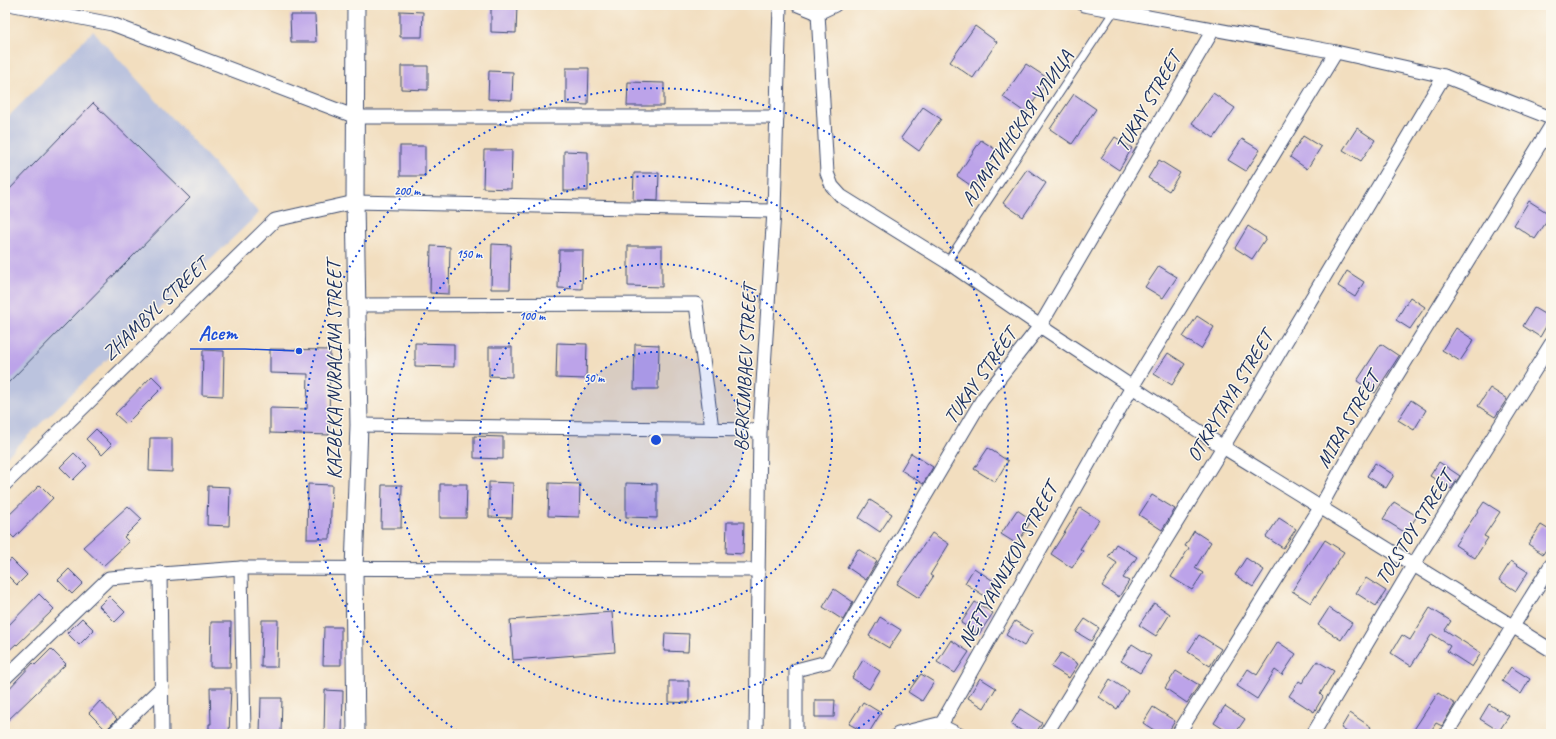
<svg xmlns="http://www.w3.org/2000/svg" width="1556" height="739" viewBox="0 0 1556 739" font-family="Caveat,sans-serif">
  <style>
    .industrial { fill: #bbc3de }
    .building { fill: #bca3e9 }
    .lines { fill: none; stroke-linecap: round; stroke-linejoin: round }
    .service-casing { stroke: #3b496d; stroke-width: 9 }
    .minor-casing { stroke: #3b496d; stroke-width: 15 }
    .tertiary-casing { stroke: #3b496d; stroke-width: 19 }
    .service { stroke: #fff; stroke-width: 7 }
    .minor { stroke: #fff; stroke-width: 13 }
    .tertiary { stroke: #fff; stroke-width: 17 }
    .ring { fill: none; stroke: #1d4ed8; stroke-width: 2; stroke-dasharray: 2 4 }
    .labels { text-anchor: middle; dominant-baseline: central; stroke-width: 3; stroke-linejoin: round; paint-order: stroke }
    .street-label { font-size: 20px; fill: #1b2f5e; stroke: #fbf7ec }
    .centre { fill: #1d4ed8; stroke: #fbf7ec; stroke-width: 2 }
    .ring-label { font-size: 12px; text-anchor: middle; font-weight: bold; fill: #1d4ed8; stroke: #fbf7ec; stroke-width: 3; stroke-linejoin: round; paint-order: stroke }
    .leader { fill: none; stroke: #1d4ed8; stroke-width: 1.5 }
    .callout-dot { fill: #1d4ed8; stroke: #fbf7ec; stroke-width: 1.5 }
    .callout-label { font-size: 21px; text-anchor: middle; font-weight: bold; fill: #1d4ed8; stroke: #fbf7ec; stroke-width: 3; stroke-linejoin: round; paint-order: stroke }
  </style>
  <rect width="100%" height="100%" fill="#fbf7ec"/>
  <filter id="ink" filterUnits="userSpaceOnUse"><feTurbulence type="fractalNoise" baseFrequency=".025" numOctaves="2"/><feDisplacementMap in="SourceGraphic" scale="8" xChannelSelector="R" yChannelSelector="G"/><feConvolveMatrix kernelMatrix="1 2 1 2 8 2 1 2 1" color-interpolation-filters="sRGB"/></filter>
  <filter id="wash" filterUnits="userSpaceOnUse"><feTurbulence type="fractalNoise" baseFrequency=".012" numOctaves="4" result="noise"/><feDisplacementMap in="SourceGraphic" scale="16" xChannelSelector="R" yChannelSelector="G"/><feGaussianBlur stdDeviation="0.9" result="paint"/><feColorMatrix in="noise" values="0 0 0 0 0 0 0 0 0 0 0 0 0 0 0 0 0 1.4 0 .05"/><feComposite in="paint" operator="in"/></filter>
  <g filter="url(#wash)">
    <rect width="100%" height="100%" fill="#f2debf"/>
    <polygon class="industrial" points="93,31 259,213 5,458 5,120"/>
    <g id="blocks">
      <g class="building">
        <polygon points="491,5 517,5 516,33 491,32"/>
        <polygon points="400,11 423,12 422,37 400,37"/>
        <polygon points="290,15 315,15 316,42 291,42"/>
        <polygon points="975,26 997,42 973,78 950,62"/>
        <polygon points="1026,64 1049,79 1026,113 1003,97"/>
        <polygon points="401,66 428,66 428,90 401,89"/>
        <polygon points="566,68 589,68 588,105 566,104"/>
        <polygon points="489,71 513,72 512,100 488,99"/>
        <polygon points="628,82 664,83 664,106 627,106"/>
        <polygon points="1213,93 1235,108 1214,138 1192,123"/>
        <polygon points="1074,94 1096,109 1072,144 1050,129"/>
        <polygon points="93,103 190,198 5,386 5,194"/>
        <polygon points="923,107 941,119 919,151 901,138"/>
        <polygon points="1357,128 1375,140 1361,161 1343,150"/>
        <polygon points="1303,136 1321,147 1307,169 1290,157"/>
        <polygon points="1115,137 1132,148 1119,170 1101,158"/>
        <polygon points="1242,139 1260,150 1246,171 1228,160"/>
        <polygon points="981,140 998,151 973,187 957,176"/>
        <rect x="400" y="146" width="25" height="30"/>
        <polygon points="484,150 512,150 511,189 483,188"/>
        <polygon points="564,151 588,152 588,191 564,191"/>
        <polygon points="1159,160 1180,173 1169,191 1148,178"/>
        <polygon points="1027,169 1046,183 1023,217 1003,203"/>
        <polygon points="634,173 659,173 658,201 633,200"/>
        <polygon points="1529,201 1551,215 1535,239 1514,225"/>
        <polygon points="1248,226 1266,238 1252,259 1235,248"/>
        <polygon points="492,244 511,245 510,289 491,289"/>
        <polygon points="431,246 450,247 449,294 430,293"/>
        <polygon points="628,246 662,246 662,287 628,286"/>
        <polygon points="559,250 583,250 582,289 558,288"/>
        <polygon points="1159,266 1177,277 1163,298 1145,287"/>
        <polygon points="1347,271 1364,282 1355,297 1338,286"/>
        <polygon points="1410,297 1425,307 1410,329 1396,320"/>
        <polygon points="1534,308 1551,318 1540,337 1523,326"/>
        <polygon points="1197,316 1214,327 1201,349 1183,337"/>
        <polygon points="1456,328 1474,340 1460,361 1442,350"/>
        <polygon points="415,343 454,344 454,367 415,366"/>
        <polygon points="557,343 587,344 586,379 556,378"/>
        <polygon points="635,344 659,345 658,389 634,389"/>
        <polygon points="1381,344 1399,356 1375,393 1357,381"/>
        <polygon points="489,347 512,347 512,377 489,376"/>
        <polygon points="270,349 330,350 329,435 270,433 270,408 307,409 308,374 270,373"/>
        <polygon points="203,350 224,351 223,396 202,395"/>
        <polygon points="1168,353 1185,364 1172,385 1154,374"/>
        <polygon points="152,376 163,387 126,424 115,414"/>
        <polygon points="1490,388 1507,399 1495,417 1478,406"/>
        <polygon points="1411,400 1426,410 1414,430 1398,420"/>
        <polygon points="96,429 112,445 102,455 86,439"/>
        <polygon points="474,436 503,437 503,459 474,458"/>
        <polygon points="150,438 172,438 172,472 149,471"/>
        <polygon points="988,448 1008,461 995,482 974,469"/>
        <polygon points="74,453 87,466 73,480 60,467"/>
        <polygon points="911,453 933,467 923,484 901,470"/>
        <polygon points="1439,462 1460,476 1451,489 1430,476"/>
        <polygon points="1375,463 1394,475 1386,488 1367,476"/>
        <polygon points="489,482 513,483 512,518 489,517"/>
        <polygon points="549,483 580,484 579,517 548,516"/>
        <polygon points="626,483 657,484 657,518 626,517"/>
        <polygon points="308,484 332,485 330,539 307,539"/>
        <polygon points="440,484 467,484 466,518 440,518"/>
        <polygon points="40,485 53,498 14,538 5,529 5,519"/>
        <polygon points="382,485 402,485 401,528 381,528"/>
        <polygon points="208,486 230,487 229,526 207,525"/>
        <polygon points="1152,495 1175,509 1162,530 1139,515"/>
        <polygon points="870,500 892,514 880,532 859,518"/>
        <polygon points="1394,502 1417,516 1406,533 1383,519"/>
        <polygon points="1484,502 1500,512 1484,536 1488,538 1475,558 1455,545"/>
        <polygon points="128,506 142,519 124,537 129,542 103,566 83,547"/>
        <polygon points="1080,508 1099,520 1080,549 1083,551 1072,568 1051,554"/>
        <polygon points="1017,510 1032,520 1017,544 1001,534"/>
        <polygon points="1279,518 1296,529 1283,548 1266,537"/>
        <polygon points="727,522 744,522 743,554 726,553"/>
        <polygon points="1541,525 1551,531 1551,542 1543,554 1528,544"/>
        <polygon points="1194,531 1211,542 1195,568 1203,573 1192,590 1171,577 1189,548 1185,546"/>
        <polygon points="932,533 949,544 930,575 933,577 919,598 897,584"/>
        <polygon points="1325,540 1344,552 1311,603 1292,591"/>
        <polygon points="1116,544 1137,557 1123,578 1129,581 1119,597 1102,586 1117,563 1108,557"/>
        <polygon points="858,549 877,561 866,580 847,567"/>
        <polygon points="1246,558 1264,570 1253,587 1235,575"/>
        <polygon points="11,559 27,575 17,585 5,573 5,566"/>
        <polygon points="1511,561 1528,572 1516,591 1499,580"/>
        <polygon points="974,568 995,582 986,597 965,583"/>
        <polygon points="69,569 83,583 72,594 58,580"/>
        <polygon points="1366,578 1386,591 1376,606 1356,593"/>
        <polygon points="834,589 853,602 843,620 823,607"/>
        <polygon points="39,594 54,609 17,645 16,644 5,654 5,629"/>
        <polygon points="109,596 125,612 115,622 99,606"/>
        <polygon points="975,602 993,613 979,634 961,623"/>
        <polygon points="1154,603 1170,614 1156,636 1139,625"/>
        <polygon points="1329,608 1352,623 1341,640 1318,625"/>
        <polygon points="1430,608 1451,621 1445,630 1481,653 1472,667 1447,651 1450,646 1432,634 1411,666 1391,653 1402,635 1410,640"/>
        <polygon points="612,612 615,652 513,660 510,620"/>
        <polygon points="880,617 901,630 889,648 869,636"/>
        <polygon points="82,618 94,630 79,645 67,633"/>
        <polygon points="1085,619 1099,628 1091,641 1076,632"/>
        <polygon points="262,620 278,620 277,667 261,667"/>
        <polygon points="1015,621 1033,632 1024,646 1006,635"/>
        <polygon points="211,622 231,622 230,667 210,667"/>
        <polygon points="324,627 341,627 341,665 323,665"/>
        <polygon points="665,633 689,634 688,652 664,651"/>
        <polygon points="1199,635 1221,649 1210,666 1188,652"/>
        <polygon points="951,640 969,652 955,673 937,662"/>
        <polygon points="1278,642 1296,654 1282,675 1275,670 1257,699 1237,686 1248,669 1257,675"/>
        <polygon points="1132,644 1151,656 1140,673 1121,661"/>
        <polygon points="51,649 66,664 5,723 5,693 33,663 35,665"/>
        <polygon points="1061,653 1078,664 1069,678 1051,667"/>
        <polygon points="863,660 880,671 869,689 852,678"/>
        <polygon points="1317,661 1334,671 1320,694 1323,697 1314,712 1289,696 1299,681 1302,683"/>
        <polygon points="1511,667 1530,679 1521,694 1502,681"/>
        <polygon points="1176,671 1199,685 1187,703 1165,688"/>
        <polygon points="921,674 934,682 922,701 908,692"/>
        <polygon points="980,678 996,688 984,708 968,698"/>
        <polygon points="1110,679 1128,691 1117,709 1099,697"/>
        <polygon points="669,681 689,681 689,703 669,702"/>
        <polygon points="210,688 231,688 229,734 209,734 209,724 211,724"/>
        <polygon points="325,690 343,691 342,734 324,734"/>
        <polygon points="1438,693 1455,704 1442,726 1436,723 1429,734 1411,734"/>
        <polygon points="261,698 282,698 281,734 260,734"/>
        <polygon points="815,700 835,700 834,717 815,717"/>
        <polygon points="100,701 117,719 106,730 89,713"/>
        <polygon points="863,702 881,713 868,734 849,724"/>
        <polygon points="1489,704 1509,716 1499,731 1480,719"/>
        <polygon points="1225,706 1245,719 1235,734 1231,734 1214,723"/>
        <polygon points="1153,707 1175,721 1167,734 1160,734 1143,723"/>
        <polygon points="1020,709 1042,723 1035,734 1027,734 1011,724"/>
        <polygon points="1350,713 1371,727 1367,734 1350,734 1341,728"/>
      </g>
    </g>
  </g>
  <g filter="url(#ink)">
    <use href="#blocks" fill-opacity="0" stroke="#3b496d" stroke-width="1"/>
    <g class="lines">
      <defs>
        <g id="service">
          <polyline points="947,262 1114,11"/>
          <polyline points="942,723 964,734"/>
        </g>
        <g id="minor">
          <polyline points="14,5 112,24 356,117 777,117"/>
          <polyline points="798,5 818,13 827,173 832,186 841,196 947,262 1040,326 1223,447 1551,650"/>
          <polyline points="1084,5 1336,52 1444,76 1551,118"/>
          <polyline points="818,13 835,5"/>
          <polyline points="357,305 696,304 712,429"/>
          <polyline points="359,425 760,430"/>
          <polyline points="5,484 275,220 355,202 774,211"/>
          <polyline points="241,568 244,734"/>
          <polyline points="160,573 162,734"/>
          <polyline points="5,678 109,578 241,568 758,570"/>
          <polyline points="113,734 162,687"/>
          <polyline points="756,734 760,430 774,211 780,5"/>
          <polyline points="796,734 796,670 827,662 982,400 1040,326 1213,30"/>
          <polyline points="898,734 942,723 1132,387 1336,52"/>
          <polyline points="1046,734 1223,447 1444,76"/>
          <polyline points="1178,734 1320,508 1360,435 1551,126"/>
          <polyline points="1313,734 1414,564 1551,344"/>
          <polyline points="1446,734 1551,565"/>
        </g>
        <polyline id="tertiary" points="356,734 354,570 359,425 355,202 356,5"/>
      </defs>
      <use href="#service" class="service-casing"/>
      <use href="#minor" class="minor-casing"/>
      <use href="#tertiary" class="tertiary-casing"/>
      <use href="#service" class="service"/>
      <use href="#minor" class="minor"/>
      <use href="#tertiary" class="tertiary"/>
    </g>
  </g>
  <circle cx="656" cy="440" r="88" fill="#1d4ed8" fill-opacity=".12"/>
  <g class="ring">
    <circle cx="656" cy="440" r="88"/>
    <circle cx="656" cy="440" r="176"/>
    <circle cx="656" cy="440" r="264"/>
    <path d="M462 734A352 352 0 1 1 850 734"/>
  </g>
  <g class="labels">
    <g class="street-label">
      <text transform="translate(1148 102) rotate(-60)">TUKAY STREET</text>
      <text transform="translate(1017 128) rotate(-56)">АЛМАТИНСКАЯ УЛИЦА</text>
      <text transform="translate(155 309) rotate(-44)">ZHAMBYL STREET</text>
      <text transform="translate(745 368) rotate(-87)">BERKIMBAEV STREET</text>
      <text transform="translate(334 370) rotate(-90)">KAZBEKA NURALINA STREET</text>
      <text transform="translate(980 376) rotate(-55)">TUKAY STREET</text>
      <text transform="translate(1230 396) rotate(-59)">OTKRYTAYA STREET</text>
      <text transform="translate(1348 420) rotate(-60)">MIRA STREET</text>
      <text transform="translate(1414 528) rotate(-58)">TOLSTOY STREET</text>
      <text transform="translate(1008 565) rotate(-61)">NEFTYANNIKOV STREET</text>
    </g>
  </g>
  <circle cx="656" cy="440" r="6" class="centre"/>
  <g class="ring-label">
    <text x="407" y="195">200 m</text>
    <text x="469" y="258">150 m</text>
    <text x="532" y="320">100 m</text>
    <text x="594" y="382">50 m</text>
  </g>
  <path class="leader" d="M299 351L245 349H190"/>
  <circle class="callout-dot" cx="299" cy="351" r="4"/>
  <g class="callout-label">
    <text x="218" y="340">Асет</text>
  </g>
  <rect width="1556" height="739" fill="none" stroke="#fbf7ec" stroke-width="20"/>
</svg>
